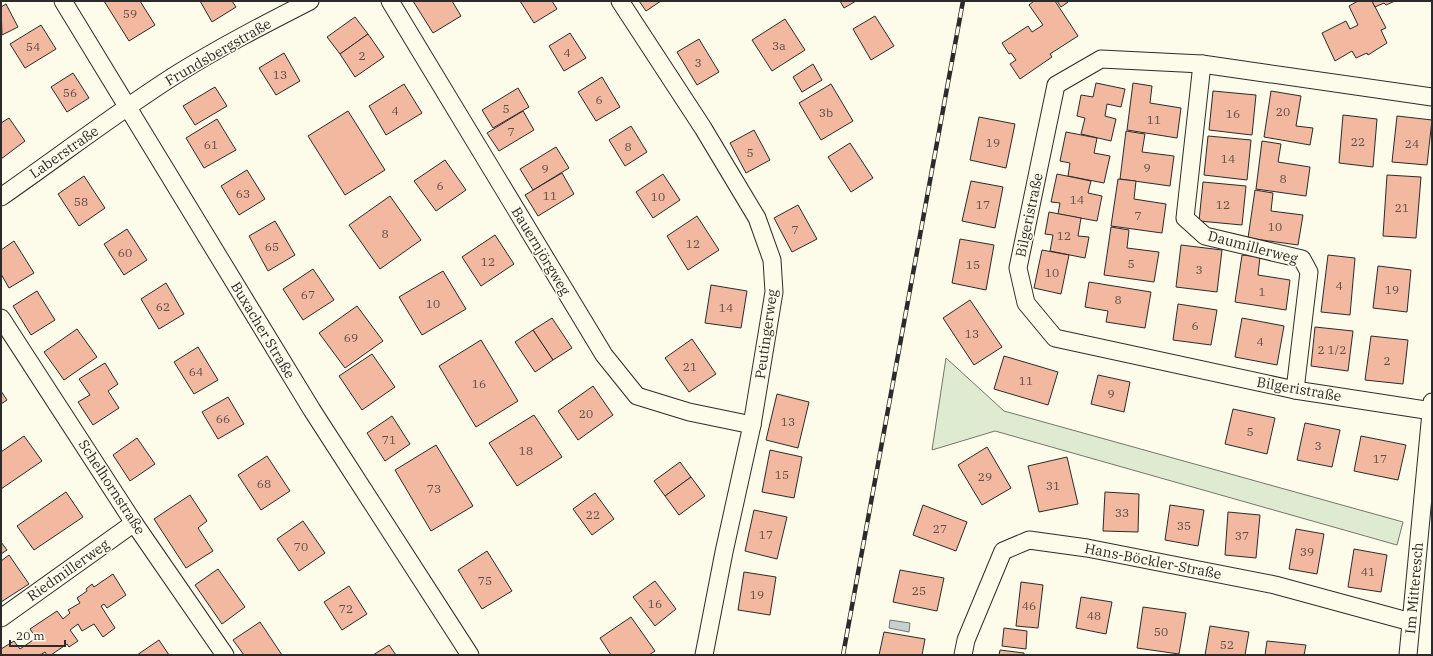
<svg xmlns="http://www.w3.org/2000/svg" width="1433" height="656" viewBox="0 0 1433 656" font-family="'IBM Plex Serif',serif">
  <style>
    .green { fill: #deebd1; stroke: #74746e }
    .water { fill: #c7d0d0; stroke: #74746e }
    .building { fill: #f2b8a0; stroke: #2b2b2b }
    .lines { fill: none; stroke-linecap: round; stroke-linejoin: round }
    .minor-casing { stroke: #2b2b2b; stroke-width: 19 }
    .minor { stroke: #fdfbea; stroke-width: 17 }
    .rail-casing { stroke: #2b2b2b; stroke-width: 4.5 }
    .rail { stroke: #fdfbea; stroke-width: 3; stroke-dasharray: 9; stroke-linecap: butt }
    .labels { text-anchor: middle; dominant-baseline: central; stroke-width: 3; stroke-linejoin: round; paint-order: stroke }
    .number-label { font-size: 12px; fill: #5d4e48 }
    .street-label { font-size: 14px; fill: #2b2b2b; stroke: #fdfbea }
  </style>
  <rect width="100%" height="100%" fill="#fdfbea"/>
  <polygon class="green" points="946,358 1004,411 1403,522 1397,545 995,431 932,450"/>
  <polygon class="water" points="890,620 910,623 909,632 889,628"/>
  <g class="building">
    <polygon points="104,1 140,1 155,25 129,41"/>
    <polygon points="200,1 232,1 236,7 212,22"/>
    <polygon points="413,1 452,1 461,16 433,33"/>
    <polygon points="520,1 552,1 557,9 534,23"/>
    <polygon points="639,1 661,1 646,11"/>
    <polygon points="840,1 856,1 844,8"/>
    <polygon points="1034,1 1055,1 1078,36 1050,54 1052,57 1020,79 1010,64 1016,60 1011,53 1009,54 1002,43 1028,26 1032,32 1043,25 1029,5"/>
    <polygon points="1057,1 1068,1 1068,2 1061,7"/>
    <polygon points="1358,1 1372,1 1386,28 1381,30 1387,43 1368,55 1367,53 1356,58 1352,51 1335,61 1322,33 1346,21 1350,29 1358,25 1349,6"/>
    <polygon points="1372,1 1395,1 1386,5 1384,3 1375,7"/>
    <polygon points="6,4 18,27 2,35 1,7"/>
    <polygon points="875,16 894,46 871,60 853,29"/>
    <polygon points="355,17 368,34 340,54 327,37"/>
    <polygon points="785,19 805,50 772,71 752,40"/>
    <polygon points="41,25 56,49 25,68 10,44"/>
    <polygon points="570,33 586,58 564,71 549,46"/>
    <polygon points="368,34 384,57 355,77 340,54"/>
    <polygon points="699,39 719,72 697,85 677,52"/>
    <polygon points="284,53 300,81 276,95 259,68"/>
    <polygon points="813,64 822,80 802,92 793,77"/>
    <polygon points="73,73 89,98 67,112 51,87"/>
    <polygon points="602,77 620,107 596,121 578,92"/>
    <polygon points="1096,83 1125,89 1121,107 1107,104 1105,116 1116,119 1111,141 1081,134 1085,118 1077,116 1081,95 1093,97"/>
    <polygon points="1133,83 1152,86 1150,103 1181,108 1177,138 1127,130"/>
    <polygon points="404,84 422,113 386,135 369,106"/>
    <polygon points="831,84 853,121 821,140 799,103"/>
    <polygon points="215,87 227,106 195,125 183,106"/>
    <polygon points="518,88 529,107 493,128 482,110"/>
    <polygon points="1213,91 1256,95 1252,135 1209,130"/>
    <polygon points="1271,91 1301,96 1296,126 1313,128 1310,145 1264,137"/>
    <polygon points="348,111 385,170 345,195 308,136"/>
    <polygon points="523,111 534,130 499,151 487,133"/>
    <polygon points="1343,115 1377,119 1373,167 1339,163"/>
    <polygon points="1397,116 1432,120 1427,165 1392,162"/>
    <polygon points="979,117 1015,124 1006,168 970,160"/>
    <polygon points="9,118 25,141 1,159 1,123"/>
    <polygon points="217,119 236,150 204,168 186,138"/>
    <polygon points="631,126 647,152 625,166 609,140"/>
    <polygon points="754,130 770,160 746,173 730,143"/>
    <polygon points="1126,131 1145,134 1142,152 1174,156 1170,186 1120,179"/>
    <polygon points="1066,132 1097,138 1094,153 1110,156 1104,183 1068,176 1070,163 1060,161"/>
    <polygon points="1208,136 1251,140 1247,180 1204,175"/>
    <polygon points="1262,141 1281,144 1278,162 1310,167 1306,196 1256,189"/>
    <polygon points="850,143 873,178 851,192 828,157"/>
    <polygon points="556,147 569,168 533,190 520,169"/>
    <polygon points="445,160 466,190 436,211 414,181"/>
    <polygon points="247,170 265,199 239,215 221,186"/>
    <polygon points="562,173 574,194 538,216 525,195"/>
    <polygon points="663,174 680,200 653,218 636,192"/>
    <polygon points="1057,174 1091,181 1088,193 1102,196 1097,221 1058,214 1060,203 1051,202"/>
    <polygon points="1387,175 1421,177 1416,238 1383,236"/>
    <polygon points="84,176 105,208 79,226 58,194"/>
    <polygon points="1118,179 1136,181 1134,199 1166,204 1162,233 1111,226"/>
    <polygon points="971,181 1003,187 995,228 962,221"/>
    <polygon points="1203,182 1246,186 1242,225 1199,221"/>
    <polygon points="1255,190 1273,193 1271,211 1303,215 1298,245 1248,238"/>
    <polygon points="390,196 421,240 380,269 349,225"/>
    <polygon points="798,205 817,239 792,252 774,218"/>
    <polygon points="1049,212 1081,218 1078,236 1089,237 1085,258 1050,251 1053,235 1045,234"/>
    <polygon points="697,216 719,250 688,270 667,236"/>
    <polygon points="275,221 295,255 268,271 249,236"/>
    <polygon points="1111,227 1129,230 1127,248 1159,252 1154,282 1104,275"/>
    <polygon points="127,229 147,260 124,275 104,244"/>
    <polygon points="495,235 514,264 481,286 462,257"/>
    <polygon points="960,239 994,245 986,290 952,283"/>
    <polygon points="14,241 34,273 9,288 1,274 1,250"/>
    <polygon points="1181,245 1222,250 1217,292 1176,287"/>
    <polygon points="1042,250 1069,255 1061,294 1034,288"/>
    <polygon points="1242,255 1260,257 1258,275 1290,280 1286,310 1235,302"/>
    <polygon points="1328,255 1355,258 1350,315 1321,312"/>
    <polygon points="1378,266 1411,270 1407,312 1373,308"/>
    <polygon points="313,269 334,300 303,320 283,289"/>
    <polygon points="443,271 466,309 422,335 399,297"/>
    <polygon points="1089,282 1151,292 1145,328 1106,322 1108,311 1085,307"/>
    <polygon points="166,283 184,314 159,329 141,299"/>
    <polygon points="711,285 747,291 741,328 705,323"/>
    <polygon points="37,291 55,320 31,335 13,306"/>
    <polygon points="970,300 1002,347 974,365 943,318"/>
    <polygon points="1178,304 1217,310 1211,345 1173,340"/>
    <polygon points="357,306 383,341 345,368 319,333"/>
    <polygon points="552,318 572,348 553,360 533,330"/>
    <polygon points="1242,318 1284,326 1277,365 1235,357"/>
    <polygon points="1315,327 1353,331 1348,371 1311,366"/>
    <polygon points="77,329 97,357 64,380 44,352"/>
    <polygon points="533,330 553,360 535,372 515,342"/>
    <polygon points="1371,336 1408,340 1403,384 1365,380"/>
    <polygon points="692,339 716,374 689,392 665,358"/>
    <polygon points="481,340 518,401 476,427 439,366"/>
    <polygon points="198,347 218,380 194,394 174,362"/>
    <polygon points="372,354 395,387 362,410 339,376"/>
    <polygon points="1004,356 1058,372 1048,405 994,389"/>
    <polygon points="105,363 118,384 108,391 119,408 93,425 78,402 90,395 79,379"/>
    <polygon points="1098,375 1130,382 1124,412 1091,404"/>
    <polygon points="593,386 613,415 578,440 558,411"/>
    <polygon points="1,391 7,400 1,404"/>
    <polygon points="777,394 809,402 798,448 766,440"/>
    <polygon points="228,397 244,424 218,439 202,412"/>
    <polygon points="1233,409 1275,418 1267,454 1225,444"/>
    <polygon points="534,415 562,457 517,486 489,443"/>
    <polygon points="392,416 410,444 385,461 367,433"/>
    <polygon points="1305,423 1340,430 1332,467 1297,460"/>
    <polygon points="24,436 42,461 1,489 1,452"/>
    <polygon points="1361,436 1406,445 1398,480 1354,471"/>
    <polygon points="137,438 155,464 130,481 113,455"/>
    <polygon points="436,445 473,506 431,531 395,470"/>
    <polygon points="987,447 1011,488 982,505 958,465"/>
    <polygon points="770,450 802,457 794,498 762,492"/>
    <polygon points="267,456 290,491 261,510 238,475"/>
    <polygon points="1067,457 1078,504 1039,512 1028,466"/>
    <polygon points="680,462 691,477 665,496 654,481"/>
    <polygon points="691,477 705,496 679,515 665,496"/>
    <polygon points="66,492 83,517 34,550 17,526"/>
    <polygon points="1105,492 1139,494 1138,532 1103,531"/>
    <polygon points="595,493 614,519 592,535 573,509"/>
    <polygon points="190,495 207,521 198,528 213,551 186,568 154,519"/>
    <polygon points="923,505 967,522 956,551 913,535"/>
    <polygon points="1170,505 1204,510 1198,546 1165,540"/>
    <polygon points="754,510 787,517 777,559 745,551"/>
    <polygon points="1228,512 1260,515 1256,558 1225,555"/>
    <polygon points="303,521 325,553 299,571 277,539"/>
    <polygon points="1296,529 1324,534 1317,574 1289,569"/>
    <polygon points="1,542 7,550 1,554"/>
    <polygon points="1354,549 1387,555 1381,592 1348,587"/>
    <polygon points="487,551 512,591 482,609 458,570"/>
    <polygon points="9,555 29,584 1,602 1,561"/>
    <polygon points="218,569 245,607 222,624 195,585"/>
    <polygon points="900,570 944,578 937,611 893,602"/>
    <polygon points="744,572 776,577 770,615 738,610"/>
    <polygon points="113,574 126,595 107,608 104,604 101,606 115,628 103,637 94,624 82,631 78,624 70,630 78,641 69,647 67,644 51,655 47,655 45,652 40,655 1,655 1,649 14,641 20,649 36,638 30,629 57,611 63,619 70,613 68,610 80,603 77,598 87,591 86,589 92,584 94,587"/>
    <polygon points="655,581 676,609 655,626 633,597"/>
    <polygon points="1021,582 1043,585 1038,628 1016,626"/>
    <polygon points="349,586 367,614 342,630 324,602"/>
    <polygon points="1081,597 1112,602 1106,634 1076,628"/>
    <polygon points="1143,607 1186,613 1179,654 1137,648"/>
    <polygon points="631,617 655,651 649,655 611,655 600,638"/>
    <polygon points="260,622 282,655 244,655 233,640"/>
    <polygon points="1210,626 1249,632 1245,655 1205,655"/>
    <polygon points="1004,628 1027,631 1026,649 1002,646"/>
    <polygon points="884,632 925,639 922,655 879,655"/>
    <polygon points="159,640 169,655 137,655"/>
    <polygon points="1267,641 1306,645 1304,655 1265,655"/>
    <polygon points="389,645 396,655 373,655"/>
    <polygon points="1000,650 1024,653 1024,655 999,655"/>
  </g>
  <g class="lines">
    <defs>
      <g id="minor">
        <polyline points="63,1 312,410 470,655"/>
        <polyline points="390,1 604,355 637,396 689,412 752,425"/>
        <polyline points="620,1 703,128 757,218 772,260 774,292 752,425 724,552 704,655"/>
        <polyline points="1202,64 1185,218 1205,236 1302,259 1309,272 1295,390"/>
        <polyline points="1432,97 1202,64 1101,59 1056,85 1018,268 1026,303 1055,338 1295,390 1432,411"/>
        <path d="M 1,197 C 60,156 117,112 177,74 C 220,47 265,24 310,1"/>
        <polyline points="1,318 134,523 225,655"/>
        <polyline points="1,618 134,523"/>
        <polyline points="963,655 966,640 1003,551 1029,540 1087,548 1275,585 1411,622"/>
        <polyline points="1408,655 1432,402"/>
      </g>
    </defs>
    <use href="#minor" class="minor-casing"/>
    <use href="#minor" class="minor"/>
    <defs>
      <polyline id="rail" points="843,655 963,1"/>
    </defs>
    <use href="#rail" class="rail-casing"/>
    <use href="#rail" class="rail"/>
  </g>
  <g class="labels">
    <g class="number-label">
      <text x="130" y="13">59</text>
      <text x="779" y="45">3a</text>
      <text x="33" y="46">54</text>
      <text x="567" y="52">4</text>
      <text x="362" y="55">2</text>
      <text x="698" y="62">3</text>
      <text x="280" y="74">13</text>
      <text x="70" y="92">56</text>
      <text x="599" y="99">6</text>
      <text x="506" y="108">5</text>
      <text x="395" y="110">4</text>
      <text x="1283" y="111">20</text>
      <text x="826" y="112">3b</text>
      <text x="1233" y="113">16</text>
      <text x="1154" y="119">11</text>
      <text x="511" y="131">7</text>
      <text x="1358" y="141">22</text>
      <text x="993" y="142">19</text>
      <text x="1412" y="143">24</text>
      <text x="211" y="144">61</text>
      <text x="628" y="146">8</text>
      <text x="750" y="152">5</text>
      <text x="1228" y="158">14</text>
      <text x="1147" y="167">9</text>
      <text x="545" y="168">9</text>
      <text x="1283" y="178">8</text>
      <text x="440" y="185">6</text>
      <text x="243" y="193">63</text>
      <text x="550" y="195">11</text>
      <text x="658" y="196">10</text>
      <text x="1077" y="199">14</text>
      <text x="81" y="201">58</text>
      <text x="983" y="204">17</text>
      <text x="1223" y="204">12</text>
      <text x="1402" y="207">21</text>
      <text x="1138" y="215">7</text>
      <text x="1275" y="226">10</text>
      <text x="795" y="229">7</text>
      <text x="385" y="233">8</text>
      <text x="1064" y="235">12</text>
      <text x="693" y="243">12</text>
      <text x="272" y="246">65</text>
      <text x="125" y="252">60</text>
      <text x="488" y="261">12</text>
      <text x="1131" y="263">5</text>
      <text x="973" y="264">15</text>
      <text x="1199" y="269">3</text>
      <text x="1052" y="272">10</text>
      <text x="1339" y="285">4</text>
      <text x="1392" y="289">19</text>
      <text x="1262" y="291">1</text>
      <text x="308" y="294">67</text>
      <text x="1118" y="299">8</text>
      <text x="433" y="303">10</text>
      <text x="163" y="306">62</text>
      <text x="726" y="307">14</text>
      <text x="1195" y="325">6</text>
      <text x="972" y="333">13</text>
      <text x="351" y="337">69</text>
      <text x="1260" y="341">4</text>
      <text x="1332" y="349">2 1/2</text>
      <text x="1387" y="360">2</text>
      <text x="690" y="366">21</text>
      <text x="196" y="371">64</text>
      <text x="1026" y="380">11</text>
      <text x="479" y="383">16</text>
      <text x="1111" y="393">9</text>
      <text x="586" y="413">20</text>
      <text x="223" y="418">66</text>
      <text x="788" y="421">13</text>
      <text x="1250" y="431">5</text>
      <text x="389" y="439">71</text>
      <text x="1318" y="445">3</text>
      <text x="526" y="450">18</text>
      <text x="1380" y="458">17</text>
      <text x="782" y="474">15</text>
      <text x="985" y="476">29</text>
      <text x="264" y="483">68</text>
      <text x="1053" y="485">31</text>
      <text x="434" y="488">73</text>
      <text x="1122" y="512">33</text>
      <text x="593" y="514">22</text>
      <text x="1184" y="525">35</text>
      <text x="940" y="528">27</text>
      <text x="766" y="534">17</text>
      <text x="1242" y="535">37</text>
      <text x="301" y="546">70</text>
      <text x="1307" y="551">39</text>
      <text x="1368" y="571">41</text>
      <text x="485" y="580">75</text>
      <text x="919" y="590">25</text>
      <text x="757" y="594">19</text>
      <text x="655" y="603">16</text>
      <text x="1029" y="605">46</text>
      <text x="346" y="608">72</text>
      <text x="1094" y="615">48</text>
      <text x="1161" y="631">50</text>
      <text x="1227" y="644">52</text>
    </g>
    <g class="street-label">
      <text transform="translate(218 52) rotate(-30)">Frundsbergstraße</text>
      <text transform="translate(64 152) rotate(-35)">Laberstraße</text>
      <text transform="translate(1029 215) rotate(-78)">Bilgeristraße</text>
      <text transform="translate(1253 247) rotate(15)">Daumillerweg</text>
      <text transform="translate(541 251) rotate(59)">Bauernjörgweg</text>
      <text transform="translate(263 330) rotate(59)">Buxacher Straße</text>
      <text transform="translate(766 334) rotate(-82)">Peutingerweg</text>
      <text transform="translate(1299 389) rotate(10)">Bilgeristraße</text>
      <text transform="translate(112 487) rotate(57)">Schelhornstraße</text>
      <text transform="translate(1153 561) rotate(11)">Hans-Böckler-Straße</text>
      <text transform="translate(68 570) rotate(-35)">Riedmillerweg</text>
      <text transform="translate(1414 588) rotate(-85)">Im Mitteresch</text>
    </g>
  </g>
  <rect width="1433" height="656" fill="none" stroke="#2b2b2b" stroke-width="4"/>
  <path d="M10 640v6h55v-6" fill="none" stroke="#2b2b2b" stroke-width="2"/>
  <text x="16" y="640" font-size="12" fill="#2b2b2b" stroke="#fdfbea" stroke-width="3" paint-order="stroke">20 m</text>
</svg>
